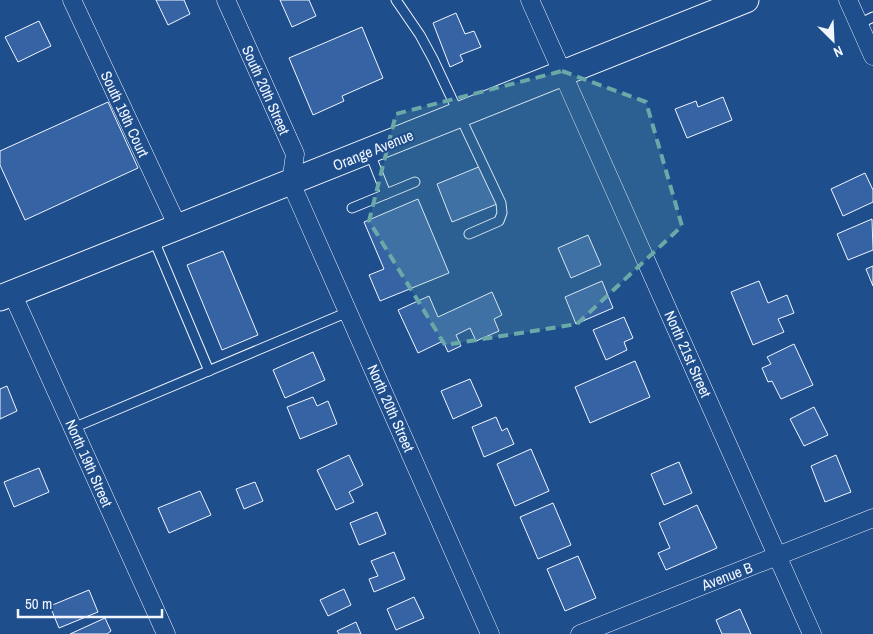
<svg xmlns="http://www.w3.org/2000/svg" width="873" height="634" viewBox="0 0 873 634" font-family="'Archivo Narrow',sans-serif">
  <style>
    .building { fill: #3563a3; stroke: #f2f6ff }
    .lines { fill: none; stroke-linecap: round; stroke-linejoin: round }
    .service-casing { stroke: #f2f6ff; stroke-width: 11 }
    .minor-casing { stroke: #f2f6ff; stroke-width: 19 }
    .secondary-casing { stroke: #f2f6ff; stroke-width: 27 }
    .service { stroke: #1f4e8c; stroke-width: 9 }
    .minor { stroke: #1f4e8c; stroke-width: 18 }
    .secondary { stroke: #1f4e8c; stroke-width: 25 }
    .marked { fill: #6aa9a8; fill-opacity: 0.2; stroke: #6aa9a8; stroke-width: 4; stroke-dasharray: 10 6; stroke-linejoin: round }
    .labels { text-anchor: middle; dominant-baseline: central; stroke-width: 4; stroke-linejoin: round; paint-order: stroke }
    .street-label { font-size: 15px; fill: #f2f6ff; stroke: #1f4e8c }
  </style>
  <rect width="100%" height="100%" fill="#1f4e8c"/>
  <g class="building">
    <polygon points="156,0 184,0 190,14 168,25"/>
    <polygon points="280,0 309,0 316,16 292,27"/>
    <polygon points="456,13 465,34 474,31 481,47 460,55 463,61 450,67 433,23"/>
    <polygon points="39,21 51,46 18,62 5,37"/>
    <polygon points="362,27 383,78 342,96 344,101 313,115 289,58"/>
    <polygon points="723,97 732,120 687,138 675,109 696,101 698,107"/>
    <polygon points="108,102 138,168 25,220 0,165 0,151"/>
    <polygon points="481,166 497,204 452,222 437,184"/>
    <polygon points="865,173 873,190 873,202 843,216 831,189"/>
    <polygon points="418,199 449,273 380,301 369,275 384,269 364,222"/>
    <polygon points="872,219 873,250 848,260 837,234"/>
    <polygon points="588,235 601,265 571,278 558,248"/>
    <polygon points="223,251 258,335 222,350 187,265"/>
    <polygon points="873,266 873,286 866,269"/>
    <polygon points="602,281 613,308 576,324 565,297"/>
    <polygon points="759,281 768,303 787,295 794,313 778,319 784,332 753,345 731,292"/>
    <polygon points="492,292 502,315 494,319 499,331 476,341 470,328 456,335 461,346 448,352 443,341 418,353 398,310 429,296 438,317"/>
    <polygon points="624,317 633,338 624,342 627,350 606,360 593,330"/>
    <polygon points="794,344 813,385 781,399 772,381 768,382 762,368 771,364 767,357"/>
    <polygon points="313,352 325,380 285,398 273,370"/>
    <polygon points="635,361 650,397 590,423 575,387"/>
    <polygon points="470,379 482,406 453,419 441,391"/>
    <polygon points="7,386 17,411 0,419 0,389"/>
    <polygon points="313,397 317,406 328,401 337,424 300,439 287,407"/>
    <polygon points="814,407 828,435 804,446 790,419"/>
    <polygon points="496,417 502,431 507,428 514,444 484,457 472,427"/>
    <polygon points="531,449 549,491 515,506 497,464"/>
    <polygon points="349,455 363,485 349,492 354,502 336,510 317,470"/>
    <polygon points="836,455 851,492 825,502 811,466"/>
    <polygon points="679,462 692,493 664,505 651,474"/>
    <polygon points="39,468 49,492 14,507 4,482"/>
    <polygon points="255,482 263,501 244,509 236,489"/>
    <polygon points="200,491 211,515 169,533 158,508"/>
    <polygon points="553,503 571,545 538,559 520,517"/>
    <polygon points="697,505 717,548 666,570 658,553 670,548 659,523"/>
    <polygon points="377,512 386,534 359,545 350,523"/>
    <polygon points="394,552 405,579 374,592 369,579 378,576 371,561"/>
    <polygon points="578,556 596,598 565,611 547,569"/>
    <polygon points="344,589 351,605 328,616 320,600"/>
    <polygon points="89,590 98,612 59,628 50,606"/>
    <polygon points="414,597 424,618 396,630 387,609"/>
    <polygon points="740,609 751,634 722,634 716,620"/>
    <polygon points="105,618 111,631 107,634 70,634"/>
    <polygon points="356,622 361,634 339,634 337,631"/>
  </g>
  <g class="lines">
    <defs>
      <g id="service">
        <polyline points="396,0 420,35 433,59 501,203 502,213 499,221 469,234"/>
        <polyline points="859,24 873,17"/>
        <polyline points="386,194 415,182"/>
        <polyline points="352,208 386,194 369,151"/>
        <polyline points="153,238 209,371"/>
        <polyline points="73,428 348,312"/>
      </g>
      <g id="minor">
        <polyline points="72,0 178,227"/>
        <polyline points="226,0 295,154 291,183 490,634"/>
        <polyline points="530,0 812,634"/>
        <polyline points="848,0 873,56"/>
        <polyline points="12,293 166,634"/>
        <polyline points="580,634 873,518"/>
      </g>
      <polyline id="secondary" points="0,298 746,0"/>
    </defs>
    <use href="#service" class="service-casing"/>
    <use href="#minor" class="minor-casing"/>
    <use href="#secondary" class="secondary-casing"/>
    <use href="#service" class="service"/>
    <use href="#minor" class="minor"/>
    <use href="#secondary" class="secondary"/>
  </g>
  <path class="marked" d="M 562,71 L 646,102 L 682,226 L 577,324 L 445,345 L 369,221 L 396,114 Z"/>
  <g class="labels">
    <g class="street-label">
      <text transform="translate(266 90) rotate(66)">South 20th Street</text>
      <text transform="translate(125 114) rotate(65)">South 19th Court</text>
      <text transform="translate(373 150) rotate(-22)">Orange Avenue</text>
      <text transform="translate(688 354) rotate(66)">North 21st Street</text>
      <text transform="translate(391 408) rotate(66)">North 20th Street</text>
      <text transform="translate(89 463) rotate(66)">North 19th Street</text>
      <text transform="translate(727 576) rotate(-21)">Avenue B</text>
    </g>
  </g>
  <g transform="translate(833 40) rotate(156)" stroke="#1f4e8c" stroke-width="4" paint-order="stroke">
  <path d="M0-4L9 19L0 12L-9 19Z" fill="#f2f6ff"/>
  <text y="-8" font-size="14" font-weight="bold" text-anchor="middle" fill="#f2f6ff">N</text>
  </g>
  <path d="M18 609v8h144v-8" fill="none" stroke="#f2f6ff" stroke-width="2.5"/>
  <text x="25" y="609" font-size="15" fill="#f2f6ff" stroke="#1f4e8c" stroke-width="4" paint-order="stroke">50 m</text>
</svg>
